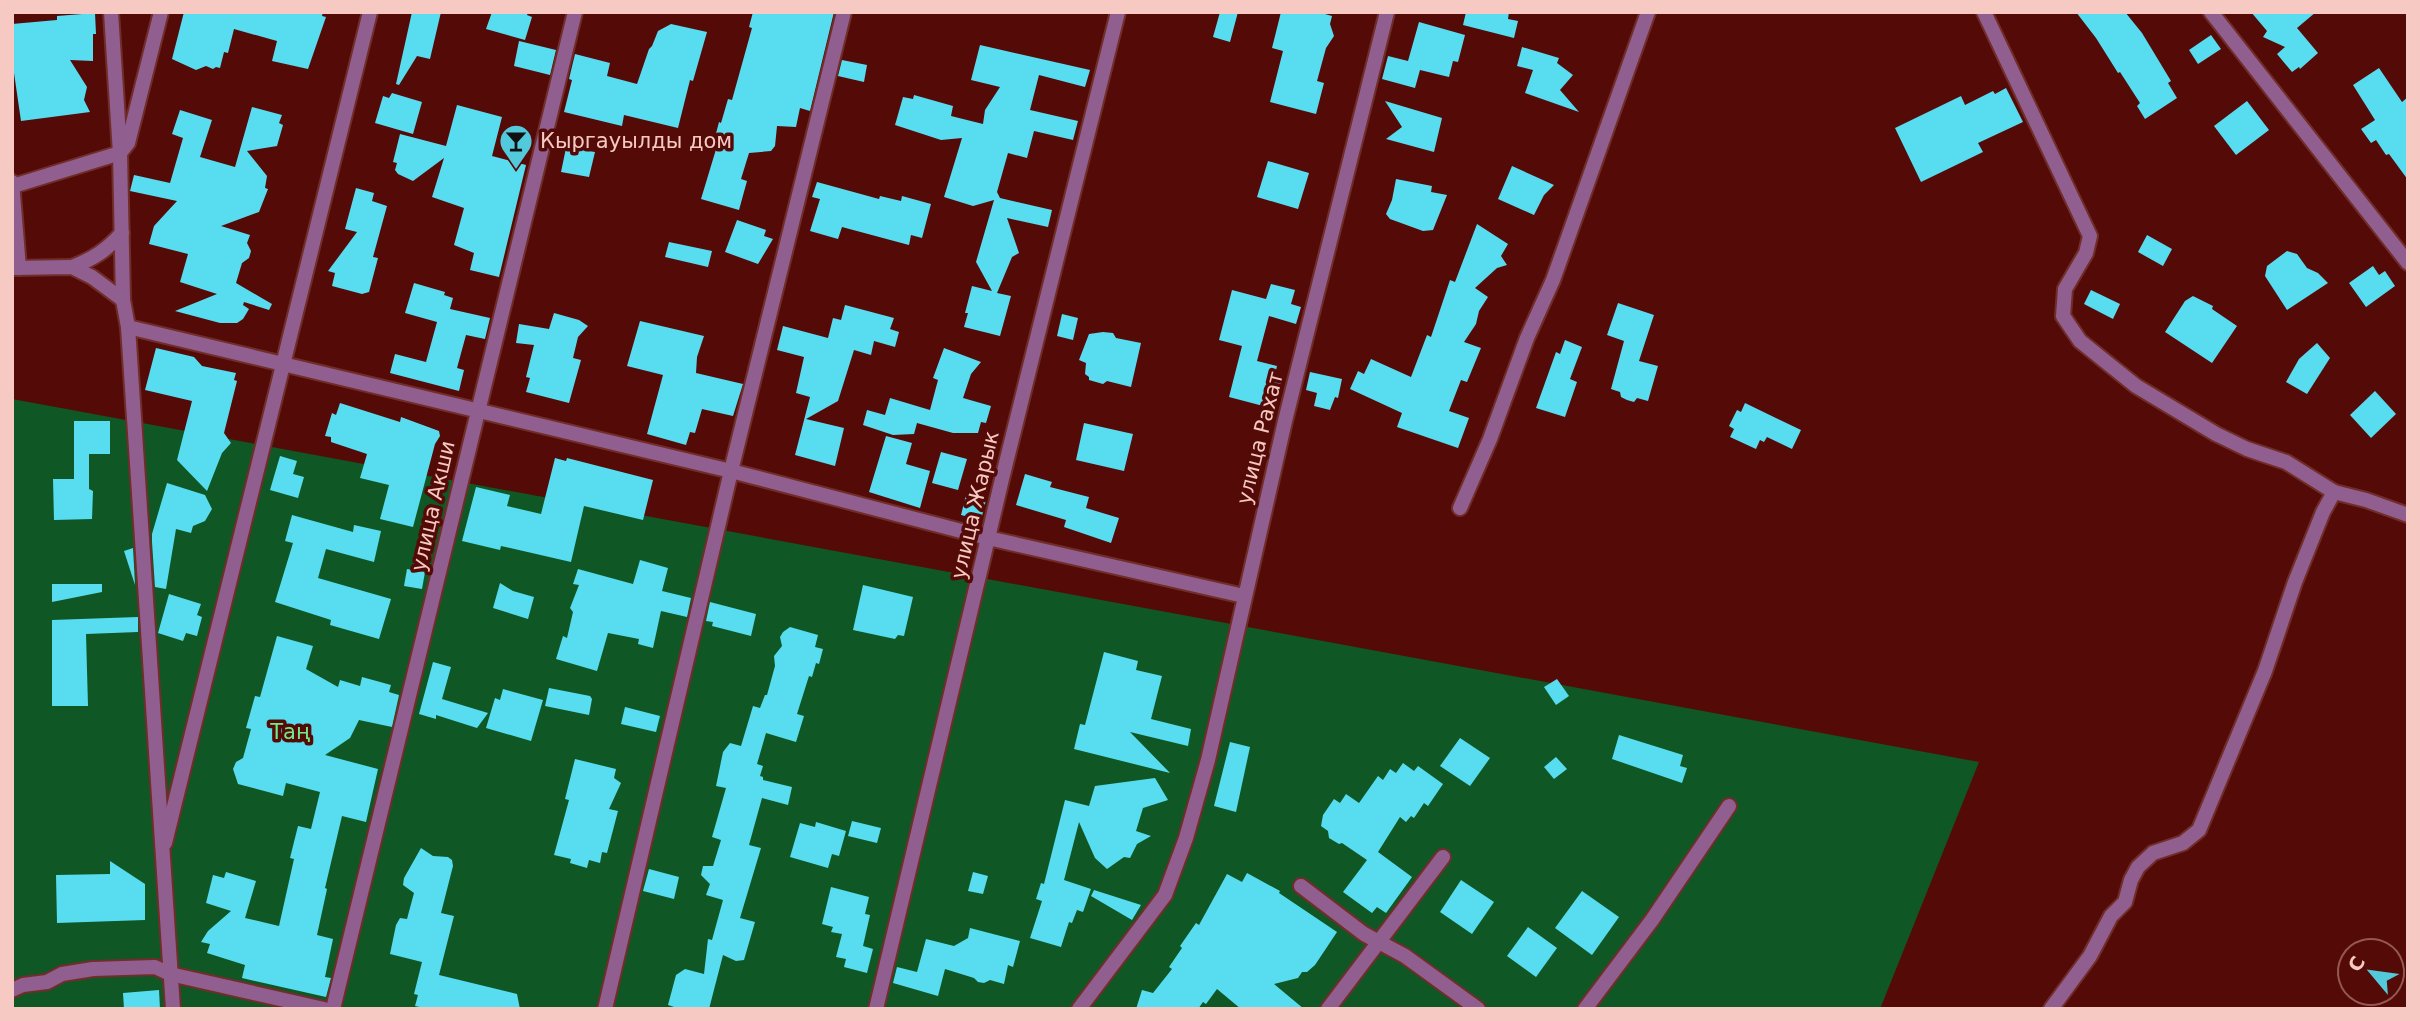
<svg xmlns="http://www.w3.org/2000/svg" width="2420" height="1021" viewBox="0 0 2420 1021" font-family="'DejaVu Sans',sans-serif">
  <style>
    .green { fill: #0f5825 }
    .building { fill: #58ddf0 }
    .lines { fill: none; stroke-linecap: round; stroke-linejoin: round }
    .minor-casing { stroke: #712d29; stroke-width: 18 }
    .minor { stroke: #915f8f; stroke-width: 14 }
    .labels { text-anchor: middle; dominant-baseline: central; stroke-width: 7; stroke-linejoin: round; paint-order: stroke }
    .poi-label { font-size: 21px; fill: #f6c9c2; stroke: #540b08; text-anchor: start }
    .street-label { font-size: 21px; fill: #f6c9c2; stroke: #540b08 }
    .park-label { font-size: 21px; fill: #6fec89; stroke: #540b08 }
  </style>
  <rect width="100%" height="100%" fill="#540b08"/>
  <polygon class="green" points="12,399 1979,762 1880,1009 12,1009"/>
  <g class="building">
    <polygon points="184,12 323,12 322,16 326,17 308,69 272,61 277,41 234,29 228,53 224,52 220,68 216,67 213,69 206,66 196,70 172,59"/>
    <polygon points="412,12 441,12 430,59 417,56 399,85 396,84"/>
    <polygon points="492,12 528,12 527,15 532,17 525,40 486,29"/>
    <polygon points="753,12 834,12 810,111 800,108 796,127 777,126 775,146 771,151 749,153 741,179 747,181 739,210 701,199 717,146 713,145 719,122 721,123 728,99 732,100 752,28 749,27"/>
    <polygon points="1220,12 1238,12 1230,42 1213,37"/>
    <polygon points="1281,12 1318,12 1332,16 1330,24 1334,36 1326,48 1317,81 1324,83 1316,114 1270,102 1283,51 1272,48"/>
    <polygon points="1466,12 1509,12 1508,19 1518,21 1514,38 1463,25"/>
    <polygon points="2076,12 2125,12 2142,33 2171,81 2168,83 2177,98 2145,119 2137,106 2140,103 2120,72 2118,73 2096,38"/>
    <polygon points="2251,12 2316,12 2297,28 2318,53 2300,69 2299,67 2292,72 2277,54 2285,47 2263,37 2267,31"/>
    <polygon points="95,13 96,34 93,34 93,61 70,60 87,87 84,100 90,112 21,121 14,73 12,24 57,20 57,16"/>
    <polygon points="1419,22 1465,35 1458,62 1453,61 1449,77 1420,70 1415,88 1382,79 1388,56 1408,61"/>
    <polygon points="671,24 707,32 693,81 690,80 678,128 624,115 622,126 564,112 572,80 569,79 575,54 610,63 607,76 637,84 649,49 652,46 658,31"/>
    <polygon points="2211,35 2221,49 2198,64 2189,50"/>
    <polygon points="519,41 556,50 550,75 514,66"/>
    <polygon points="980,45 1090,70 1085,87 1039,75 1030,110 1078,121 1073,140 1034,131 1027,158 1008,153 997,192 1000,198 1052,210 1048,227 1007,218 1019,253 1012,257 997,293 1011,296 1000,336 964,327 968,313 965,313 972,286 992,291 976,262 994,200 973,206 944,197 962,138 941,140 895,125 903,97 913,99 914,95 953,106 951,116 983,124 985,110 1000,87 971,80"/>
    <polygon points="1522,47 1559,58 1557,63 1573,75 1560,90 1579,112 1525,93 1533,70 1517,66"/>
    <polygon points="842,60 867,65 864,82 838,76"/>
    <polygon points="2379,68 2402,102 2408,97 2408,180 2389,154 2386,155 2376,140 2371,143 2361,129 2375,120 2353,85"/>
    <polygon points="2006,88 2023,122 1978,143 1983,152 1921,182 1895,128 1961,96 1965,105 1993,91 1995,94"/>
    <polygon points="392,93 422,102 413,134 375,123 383,96 389,98"/>
    <polygon points="1385,101 1442,118 1434,152 1386,139 1402,127"/>
    <polygon points="2247,101 2269,130 2236,155 2214,126"/>
    <polygon points="457,105 502,117 492,156 526,165 499,277 470,270 474,253 454,245 464,208 432,197 444,158 413,181 398,174 395,170 397,163 393,162 400,134 446,146"/>
    <polygon points="252,107 282,115 279,123 283,125 277,146 247,151 267,176 265,188 268,189 259,212 221,226 250,235 247,243 251,251 249,258 242,263 236,283 272,304 269,310 244,302 243,305 249,309 243,319 237,323 220,323 175,311 217,294 180,282 188,254 149,244 154,226 177,201 130,191 134,175 170,183 183,138 172,134 180,110 212,120 200,157 235,167"/>
    <polygon points="566,148 595,152 589,177 561,172"/>
    <polygon points="1268,161 1309,173 1298,209 1257,197"/>
    <polygon points="1512,166 1554,185 1544,195 1534,215 1498,199"/>
    <polygon points="1396,179 1432,186 1431,192 1447,195 1433,230 1423,231 1390,219 1386,214 1392,200"/>
    <polygon points="817,182 879,199 880,196 901,201 902,196 931,204 922,238 911,235 909,245 842,227 838,239 810,231 820,199 812,197"/>
    <polygon points="356,188 374,193 372,201 387,206 373,257 378,258 369,292 362,294 332,286 335,273 328,271 357,232 345,229"/>
    <polygon points="737,220 766,230 764,236 773,239 758,264 725,252"/>
    <polygon points="1477,224 1508,244 1501,256 1507,265 1497,268 1475,288 1488,297 1479,311 1476,324 1464,342 1481,348 1467,382 1461,380 1449,411 1469,418 1458,448 1397,427 1402,413 1350,389 1358,371 1364,374 1371,359 1411,377 1427,335 1431,337 1450,280 1455,282"/>
    <polygon points="2147,235 2172,249 2163,266 2138,252"/>
    <polygon points="669,242 712,251 708,267 665,257"/>
    <polygon points="2287,251 2297,254 2307,268 2318,273 2328,283 2287,310 2265,276 2267,266"/>
    <polygon points="2373,266 2379,275 2385,271 2395,286 2366,307 2349,283"/>
    <polygon points="414,283 445,292 444,295 453,298 450,309 490,318 485,339 466,335 457,368 464,370 459,391 390,373 395,354 426,362 437,322 405,313"/>
    <polygon points="1271,284 1295,290 1291,304 1301,307 1296,324 1269,316 1257,361 1277,366 1274,378 1282,383 1276,394 1270,395 1267,407 1229,397 1242,346 1219,340 1232,290 1266,299"/>
    <polygon points="2091,290 2120,304 2113,319 2084,304"/>
    <polygon points="2193,296 2213,306 2212,309 2237,326 2212,363 2165,332 2185,301"/>
    <polygon points="1618,303 1654,315 1639,361 1658,366 1648,401 1637,398 1634,402 1627,400 1621,397 1620,392 1611,389 1624,341 1607,335"/>
    <polygon points="845,305 894,318 890,329 899,332 895,347 874,341 871,355 854,350 838,401 806,419 844,428 835,466 795,455 810,397 796,393 804,357 777,350 783,326 828,338 833,318 841,320"/>
    <polygon points="554,313 579,320 588,326 578,337 573,358 581,360 569,403 526,392 530,378 526,377 534,345 516,343 519,324 549,329"/>
    <polygon points="1062,314 1078,318 1073,340 1057,336"/>
    <polygon points="640,321 704,336 697,357 696,373 743,384 733,416 702,409 695,433 690,432 686,445 647,434 663,375 627,366"/>
    <polygon points="1103,332 1113,333 1116,338 1141,343 1131,387 1107,381 1103,384 1089,380 1089,377 1085,374 1086,363 1079,360 1089,334"/>
    <polygon points="1565,340 1582,347 1570,379 1577,382 1565,417 1536,408 1556,352 1560,354"/>
    <polygon points="2317,343 2330,358 2307,394 2286,382 2299,359"/>
    <polygon points="156,348 194,357 202,366 236,373 234,380 237,381 224,433 231,443 222,453 207,491 177,460 192,401 145,390"/>
    <polygon points="944,348 981,362 971,374 963,398 991,406 986,423 981,422 978,433 953,433 917,423 914,434 893,435 863,425 867,410 885,415 890,398 930,410 938,380 933,378"/>
    <polygon points="1310,372 1342,379 1338,398 1335,397 1330,410 1314,406 1317,393 1306,390"/>
    <polygon points="2375,391 2396,414 2371,438 2350,415"/>
    <polygon points="340,403 400,422 401,417 439,431 440,436 435,444 413,527 380,519 389,485 360,478 367,454 331,442 331,437 325,436 332,413 336,415"/>
    <polygon points="1745,403 1801,430 1792,449 1767,437 1764,442 1760,440 1756,449 1730,437 1734,429 1729,426 1737,410 1741,412"/>
    <polygon points="74,421 110,421 110,454 89,454 89,489 93,491 92,519 54,520 53,479 74,479"/>
    <polygon points="1084,423 1133,434 1124,471 1076,460"/>
    <polygon points="886,436 912,443 906,464 930,471 920,508 869,492"/>
    <polygon points="941,452 967,459 958,490 932,483"/>
    <polygon points="280,456 297,461 293,474 304,477 298,498 270,490"/>
    <polygon points="555,458 566,461 567,458 653,480 643,520 584,506 571,562 501,546 500,550 462,541 476,487 510,495 507,506 541,514"/>
    <polygon points="1025,474 1052,482 1050,487 1089,497 1086,508 1119,518 1111,543 1064,527 1066,520 1016,505"/>
    <polygon points="167,483 205,495 212,509 205,521 193,526 191,533 176,529 166,589 155,587 152,542 152,534"/>
    <polygon points="967,491 987,496 981,520 961,515"/>
    <polygon points="292,515 353,532 354,525 381,531 374,562 326,549 318,578 391,599 379,639 330,625 331,620 275,602 293,543 285,541"/>
    <polygon points="133,548 135,585 124,551"/>
    <polygon points="640,560 668,568 662,591 691,598 687,617 661,611 653,648 638,644 639,639 608,633 597,671 556,659 563,636 567,638 573,612 570,608 579,585 573,584 578,569 633,584"/>
    <polygon points="407,569 425,572 422,589 404,586"/>
    <polygon points="500,583 513,591 534,597 528,619 493,608"/>
    <polygon points="52,584 102,584 102,592 52,602"/>
    <polygon points="863,585 913,597 904,636 898,635 895,639 853,630"/>
    <polygon points="169,594 201,604 197,615 202,617 197,636 186,633 183,641 158,633"/>
    <polygon points="710,602 756,614 751,636 712,626 713,622 706,621"/>
    <polygon points="138,617 138,632 86,634 88,706 52,706 52,620"/>
    <polygon points="790,627 818,635 815,647 823,649 819,664 816,663 812,677 809,676 797,714 804,716 796,742 766,733 757,764 763,766 760,776 763,777 763,780 792,787 788,805 762,798 749,845 761,848 740,918 755,922 744,960 736,961 723,955 709,1009 680,1009 668,1005 676,975 685,969 704,974 708,939 712,940 723,900 706,895 710,884 701,875 703,866 713,866 721,840 712,837 726,788 716,786 723,752 730,743 741,746 753,706 760,708 765,695 767,695 775,666 774,656 782,646 780,637 783,632"/>
    <polygon points="277,636 313,646 306,669 338,687 340,680 360,686 362,677 391,685 389,692 399,695 392,727 359,720 350,738 325,755 378,769 366,822 342,816 325,888 327,889 317,935 333,939 325,977 331,978 326,997 242,978 245,965 207,953 210,944 201,942 208,931 231,911 206,903 213,875 224,878 226,872 256,881 245,918 279,926 294,859 290,858 298,826 311,829 320,792 286,783 283,796 238,784 233,769 236,762 243,758 251,729 246,728 255,696 260,697"/>
    <polygon points="1104,652 1138,661 1136,670 1162,676 1151,719 1191,729 1188,746 1130,732 1170,773 1074,749 1080,724 1085,725"/>
    <polygon points="433,662 451,667 442,699 488,713 477,728 436,715 436,719 419,714"/>
    <polygon points="1557,679 1569,696 1556,705 1544,687"/>
    <polygon points="549,688 590,696 592,699 589,715 545,706"/>
    <polygon points="503,689 543,700 531,741 486,728 495,698 500,700"/>
    <polygon points="625,707 660,716 656,732 621,724"/>
    <polygon points="1619,735 1683,755 1680,766 1687,768 1682,783 1612,759"/>
    <polygon points="1460,738 1490,758 1470,786 1440,766"/>
    <polygon points="1230,742 1250,747 1236,812 1214,806"/>
    <polygon points="1556,757 1567,769 1554,779 1544,767"/>
    <polygon points="575,759 616,769 614,778 621,783 609,809 618,811 607,853 602,852 600,863 589,860 587,868 570,863 571,859 554,855 569,800 565,799"/>
    <polygon points="1403,763 1414,771 1418,766 1443,784 1428,806 1424,803 1414,818 1411,816 1406,822 1400,817 1378,852 1412,877 1386,913 1377,907 1372,913 1343,892 1367,860 1342,843 1339,844 1329,838 1328,831 1321,826 1323,815 1334,799 1340,803 1346,794 1359,803 1378,776 1383,780 1390,769 1396,773"/>
    <polygon points="1155,778 1168,800 1143,808 1136,831 1151,836 1137,844 1130,858 1124,857 1107,869 1095,858 1079,822 1064,880 1091,889 1083,912 1077,910 1072,923 1069,922 1061,947 1030,938 1042,901 1036,899 1041,883 1044,884 1065,800 1089,806 1095,786"/>
    <polygon points="852,821 881,828 877,843 848,836"/>
    <polygon points="816,822 846,831 839,856 832,854 828,868 790,857 800,823 815,827"/>
    <polygon points="421,848 433,856 448,857 452,860 453,866 441,913 454,916 439,975 517,994 520,1009 428,1009 415,1006 418,995 414,994 422,962 390,954 396,925 400,918 407,919 414,893 403,885 404,878"/>
    <polygon points="110,861 145,884 145,920 57,923 56,875 110,874"/>
    <polygon points="649,869 679,877 674,899 643,891"/>
    <polygon points="973,872 988,876 983,894 968,891"/>
    <polygon points="1247,873 1280,891 1279,893 1337,932 1315,965 1307,972 1302,972 1298,978 1274,984 1304,1009 1241,1009 1217,989 1206,1004 1203,1002 1198,1009 1136,1009 1142,990 1153,993 1172,969 1169,967 1182,948 1180,946 1196,923 1199,925 1227,874 1242,882"/>
    <polygon points="1461,880 1494,902 1472,934 1440,912"/>
    <polygon points="831,887 869,897 865,914 870,915 863,946 873,949 867,973 844,967 846,959 836,957 842,934 831,932 833,927 822,924"/>
    <polygon points="1094,890 1141,905 1132,920 1091,896"/>
    <polygon points="1582,891 1619,917 1592,955 1555,928"/>
    <polygon points="1528,927 1557,948 1536,977 1507,956"/>
    <polygon points="970,928 1020,941 1013,967 1008,965 1004,984 990,980 984,983 978,982 974,978 945,969 938,996 893,983 897,967 917,972 926,939 954,946 968,938"/>
    <polygon points="159,990 160,1009 124,1009 123,993"/>
  </g>
  <g class="lines">
    <defs>
      <g id="minor">
        <polyline points="111,12 120,153 123,300 128,327 173,1009"/>
        <polyline points="1984,12 2090,236 2086,253 2065,289 2063,316 2080,341 2136,386 2216,434 2247,449 2286,462 2334,492 2323,512 2295,582 2265,671 2199,830 2183,843 2153,853 2138,867 2131,880 2125,902 2111,916 2090,956 2051,1009"/>
        <polyline points="2211,12 2408,263"/>
        <polyline points="12,182 19,268"/>
        <polyline points="13,186 120,153 128,143 161,12"/>
        <path d="M 72,267 C 93,259 107,250 122,233"/>
        <polyline points="12,268 72,267 92,277 123,300"/>
        <polyline points="128,327 731,471 988,538 1244,596"/>
        <polyline points="2334,492 2366,500 2408,515"/>
        <polyline points="1460,508 1490,439 1527,338 1553,280 1648,12"/>
        <polyline points="165,843 370,12"/>
        <polyline points="1301,886 1364,934 1405,956 1478,1009"/>
        <polyline points="12,990 23,985 47,982 62,974 93,969 155,967 170,974 324,1009"/>
        <polyline points="333,1009 575,12"/>
        <polyline points="605,1009 731,471 844,12"/>
        <polyline points="876,1009 1002,479 1118,12"/>
        <polyline points="1079,1009 1165,895 1186,838 1208,760 1285,421 1387,12"/>
        <polyline points="1328,1009 1443,857"/>
        <polyline points="1585,1009 1652,920 1729,806"/>
      </g>
    </defs>
    <use href="#minor" class="minor-casing"/>
    <use href="#minor" class="minor"/>
  </g>
  <defs>
    <symbol id="bar-pin" viewBox="-11 -11 22 30"><path d="M0 17L-7.5 6A9.5 9.5 0 1 1 7.5 6Z" fill="#53cadc" stroke="#540b08"/><path d="M-6-5H6L.8 .8V4.5H3.5V6h-7V4.5H-.8V.8Z" fill="#111"/></symbol>
  </defs>
  <g fill-rule="evenodd">
    <use href="#bar-pin" x="497" y="122" width="38" height="52"/>
  </g>
  <g class="labels">
    <g class="poi-label">
      <text x="540" y="141">Кыргауылды дом</text>
    </g>
    <g class="street-label">
      <text transform="translate(1260 438) rotate(-76)">улица Рахат</text>
      <text transform="translate(975 505) rotate(-77)">улица Жарык</text>
      <text transform="translate(433 506) rotate(-77)">улица Акши</text>
    </g>
    <g class="park-label">
      <text x="290" y="732">Таң</text>
    </g>
  </g>
  <rect width="2420" height="1021" fill="none" stroke="#f6c9c2" stroke-width="28"/>
  <g transform="translate(2371 972) rotate(299)"><circle r="33" fill="#540b08" stroke="#955752" stroke-width="2"/>
  <path d="M0-5L12 26L0 18L-12 26Z" fill="#53cadc"/>
  <text y="-10" font-size="19" font-weight="bold" text-anchor="middle" fill="#f6c9c2">С</text>
  </g>
</svg>
